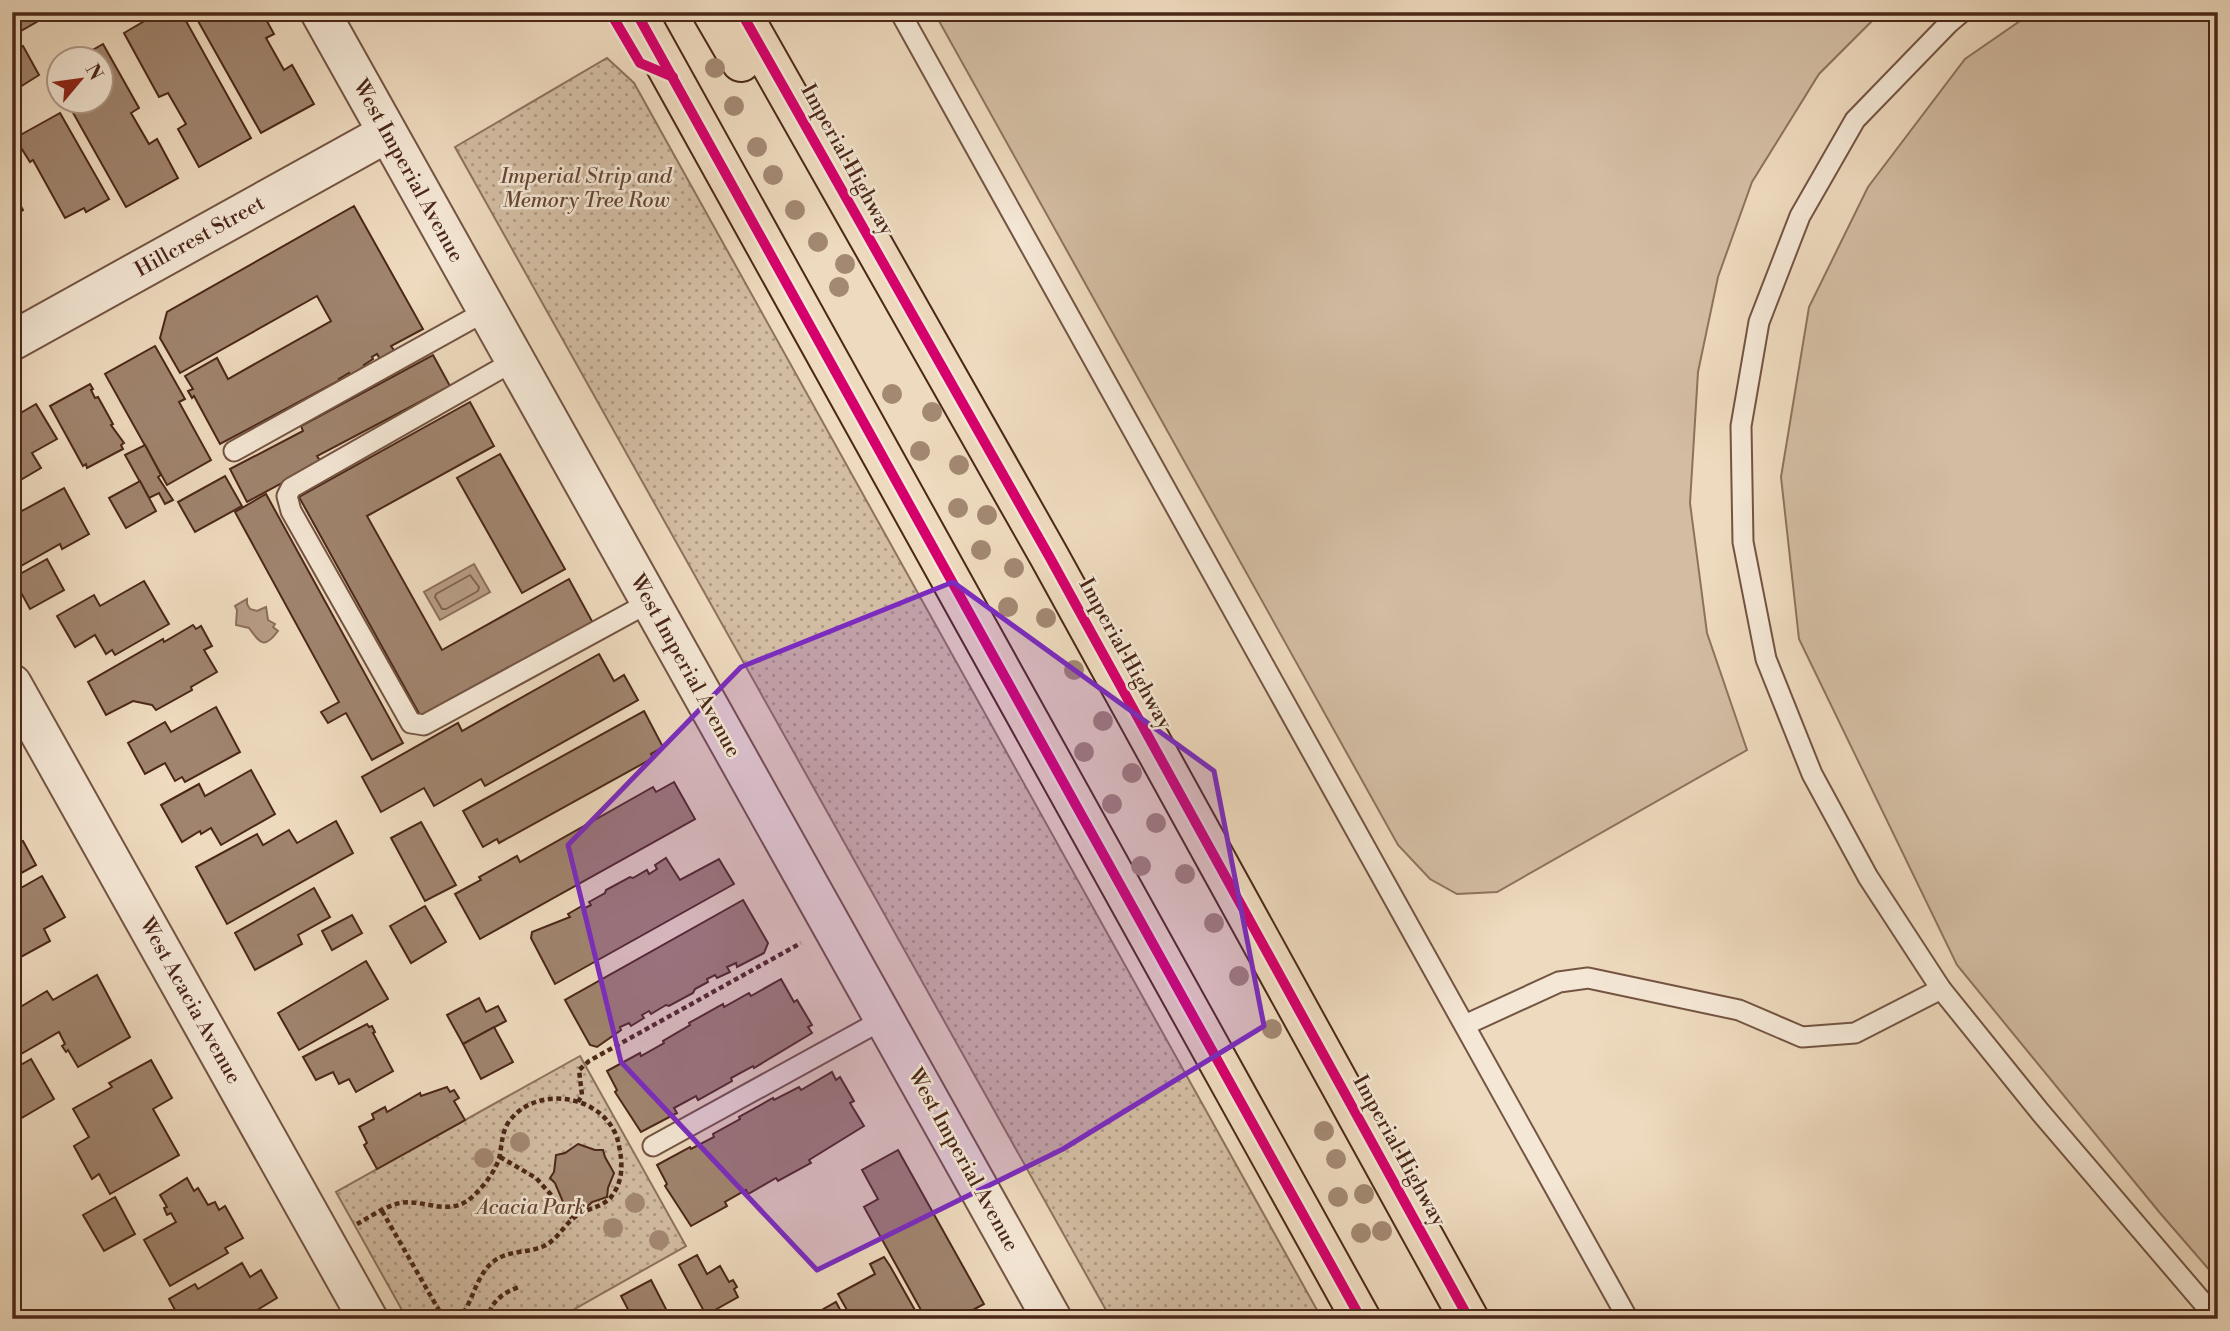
<svg xmlns="http://www.w3.org/2000/svg" width="2230" height="1331" viewBox="0 0 2230 1331" font-family="'Libre Bodoni',serif">
  <style>
    .green { fill: #d2bca2; stroke: #8e725d; stroke-width: 2 }
    .park { fill: url(#park-dots); stroke: #8e725d; stroke-width: 2 }
    .water { fill: #b79d86; stroke: #8c6e5a; stroke-width: 2 }
    .lines { fill: none; stroke-linecap: round; stroke-linejoin: round }
    .shore { stroke: #81624f; stroke-width: 2 }
    .building { fill: #a0846e; stroke: #4b2718; stroke-width: 2 }
    .lane-casing { stroke: #745442; stroke-width: 23 }
    .street-casing { stroke: #745442; stroke-width: 42 }
    .primary-casing { stroke: #4b2718; stroke-width: 42 }
    .path { stroke: #4b2718; stroke-width: 4.5; stroke-dasharray: 5 3.5; stroke-linecap: butt }
    .lane { stroke: #f4e7d5; stroke-width: 19 }
    .street { stroke: #f4e7d5; stroke-width: 38 }
    .primary { stroke: #eedabe; stroke-width: 38 }
    .cycleway-casing { stroke: #f4e7d5; stroke-width: 15 }
    .cycleway { stroke: #d6006c; stroke-width: 10 }
    .tree { fill: #a38872 }
    .marked { fill: #7b2cbf; fill-opacity: 0.2; stroke: #7b2cbf; stroke-width: 5; stroke-linejoin: round }
    .labels { text-anchor: middle; dominant-baseline: central; stroke-width: 5; stroke-linejoin: round; paint-order: stroke }
    .street-label { font-size: 21px; fill: #4b2718; stroke: #f4e7d5 }
    .park-label { font-size: 21px; font-style: italic; fill: #664534; stroke: #f4e7d5 }
  </style>
  <defs>
    <pattern id="park-dots" width="8" height="8" patternUnits="userSpaceOnUse" patternTransform="scale(1.75)"><rect width="8" height="8" fill="#d2bca2"/><path d="M2 2h.1M6 6h.1" fill="none" stroke="#ac9983" stroke-width="1.8" stroke-linecap="round"/></pattern>
  </defs>
  <rect width="100%" height="100%" fill="#eedabe"/>
  <filter id="stains"><feTurbulence type="fractalNoise" baseFrequency=".00286" numOctaves="4"/><feColorMatrix values="0 0 0 0 .2 0 0 0 0 .09 0 0 0 0 .02 0 0 0 .5 -.17"/></filter>
  <radialGradient id="worn" r=".72"><stop offset=".6" stop-color="#630" stop-opacity="0"/><stop offset="1" stop-color="#630" stop-opacity=".3"/></radialGradient>
  <g class="green">
    <polygon points="934,12 1881,12 1819,74 1752,182 1718,277 1698,372 1690,503 1707,633 1747,750 1497,892 1457,894 1430,879 1398,845"/>
    <polygon points="2033,12 2218,12 2218,1280 2160,1213 1957,965 1799,639 1781,477 1809,307 1868,187 1965,59"/>
  </g>
  <g class="park">
    <polygon points="607,58 634,83 1322,1319 1111,1319 455,147"/>
    <polygon points="580,1056 686,1246 557,1319 407,1319 336,1192"/>
  </g>
  <g class="water">
    <polygon points="474,564 490,592 440,620 424,592"/>
    <path d="M 247,599 L 247,604 L 250,609 L 257,611 L 266,607 L 268,620 L 275,624 L 273,627 L 278,631 C 264,650 260,643 249,628 L 236,625 L 237,610 L 235,606 Z"/>
  </g>
  <g class="lines">
    <polygon class="shore" points="470,575 479,587 478,591 446,609 442,609 435,597 436,594"/>
  </g>
  <g class="building">
    <polygon points="12,12 54,12 12,36"/>
    <polygon points="160,12 181,12 251,138 199,167 178,129 186,124 168,93 159,97 124,33"/>
    <polygon points="193,12 262,12 274,34 266,38 284,70 292,65 314,104 261,133"/>
    <polygon points="103,44 139,108 131,113 149,144 157,139 178,178 126,207 67,102 102,102 102,60 75,60"/>
    <polygon points="23,46 39,75 12,92 12,51"/>
    <polygon points="60,68 60,89 51,73"/>
    <polygon points="60,113 109,199 86,212 84,208 65,218 33,160 30,162 15,138"/>
    <polygon points="12,190 23,210 12,216"/>
    <polygon points="354,206 423,329 391,346 396,353 381,361 377,354 372,357 373,359 364,365 365,366 350,375 349,373 339,379 340,380 220,444 194,396 192,398 188,391 193,389 185,376 217,358 228,379 331,321 317,296 180,373 160,338 167,312"/>
    <polygon points="155,346 185,399 179,402 211,460 167,485 105,374"/>
    <polygon points="433,355 450,386 317,456 321,462 247,502 230,469 303,431 301,426"/>
    <polygon points="90,384 93,389 91,390 95,398 98,397 113,424 111,425 124,443 121,445 123,449 87,468 86,464 83,466 50,406"/>
    <polygon points="470,402 494,446 367,516 442,650 569,579 593,623 421,717 299,497"/>
    <polygon points="36,404 57,439 32,453 41,468 12,485 12,418"/>
    <polygon points="145,445 161,475 158,477 173,500 165,504 159,493 149,498 125,455"/>
    <polygon points="500,454 565,569 522,593 457,478"/>
    <polygon points="225,476 242,506 195,532 178,502"/>
    <polygon points="140,481 156,511 126,528 109,498"/>
    <polygon points="64,488 89,534 62,549 60,544 12,571 12,506 17,503 22,511"/>
    <polygon points="266,494 403,743 372,760 346,713 328,723 321,712 339,702 235,512"/>
    <polygon points="47,559 64,590 30,609 13,578"/>
    <polygon points="144,581 169,624 115,655 112,650 106,654 95,635 75,647 57,616 94,595 100,606"/>
    <polygon points="193,625 196,629 201,626 212,646 204,650 217,672 191,687 192,690 156,710 152,705 133,701 106,715 88,682 163,639 164,642"/>
    <polygon points="599,654 614,681 624,675 638,700 485,786 481,779 434,806 424,788 381,812 362,777 458,723 462,731"/>
    <polygon points="216,707 240,752 185,782 182,777 175,781 165,763 145,774 128,743 165,722 171,732"/>
    <polygon points="644,711 663,747 651,754 653,758 499,843 497,839 483,847 463,811"/>
    <polygon points="251,770 275,814 221,845 211,828 201,834 200,831 182,842 161,805 199,784 205,796"/>
    <polygon points="674,782 695,819 480,939 455,894 481,880 479,877 517,856 520,862 653,787 656,792"/>
    <polygon points="336,821 353,853 227,924 196,867 257,834 263,845 289,830 297,843"/>
    <polygon points="421,822 456,885 425,901 391,838"/>
    <polygon points="23,841 36,865 12,878 12,842 14,845"/>
    <polygon points="666,858 680,880 719,859 734,884 555,984 531,938 532,932 570,917 568,914 582,906 583,909 591,905 589,902 605,893 606,890 630,877 633,878 647,870 649,874 657,869 655,865"/>
    <polygon points="42,876 65,917 44,929 50,941 21,957 12,941 12,893"/>
    <polygon points="314,888 330,917 298,935 302,944 255,970 235,933"/>
    <polygon points="743,900 768,943 764,953 737,967 736,963 727,967 730,972 717,978 715,975 707,979 708,982 695,989 693,993 669,1006 666,1005 651,1014 649,1011 642,1015 644,1018 631,1026 629,1023 620,1027 621,1030 597,1047 590,1045 565,1000"/>
    <polygon points="425,906 446,942 411,963 390,926"/>
    <polygon points="352,915 362,933 332,950 322,931"/>
    <polygon points="366,961 388,999 299,1050 278,1013"/>
    <polygon points="97,975 130,1037 78,1067 68,1050 66,1052 62,1046 65,1044 59,1032 21,1054 17,1049 12,1052 12,1012 47,991 53,1000"/>
    <polygon points="781,979 794,1002 797,1000 812,1025 808,1027 812,1033 754,1068 753,1066 731,1078 732,1081 698,1100 696,1096 674,1108 677,1113 641,1132 615,1092 617,1090 607,1071 640,1053 641,1056 664,1043 663,1041 690,1025 689,1023 723,1004 724,1007 749,993 751,996"/>
    <polygon points="479,998 486,1012 498,1006 506,1021 463,1044 447,1015"/>
    <polygon points="367,1024 369,1027 372,1026 375,1032 373,1033 393,1071 356,1092 349,1079 339,1084 333,1072 316,1080 303,1057"/>
    <polygon points="494,1027 513,1062 481,1079 463,1044"/>
    <polygon points="31,1059 54,1099 20,1119 12,1106 12,1070"/>
    <polygon points="151,1060 172,1098 153,1109 179,1155 110,1194 99,1174 92,1179 74,1146 89,1137 73,1109 112,1087 109,1083"/>
    <polygon points="832,1072 836,1080 840,1077 854,1101 850,1103 864,1126 809,1160 811,1163 778,1181 776,1178 748,1194 746,1190 725,1202 727,1206 691,1226 665,1186 667,1184 657,1165 690,1147 691,1149 714,1137 713,1134 740,1119 739,1117 773,1098 774,1100 799,1087 801,1090"/>
    <polygon points="447,1087 450,1092 454,1090 459,1098 454,1101 465,1120 377,1169 364,1145 367,1143 359,1127 374,1119 372,1114 385,1107 387,1112 420,1093 421,1096"/>
    <polygon points="578,1144 595,1150 603,1150 605,1157 614,1173 608,1188 607,1197 592,1202 587,1207 563,1202 555,1183 550,1178 554,1172 556,1155 565,1153"/>
    <polygon points="898,1150 984,1304 956,1319 926,1319 864,1207 878,1199 862,1170"/>
    <polygon points="187,1178 194,1191 198,1188 208,1205 215,1202 219,1210 225,1206 243,1238 225,1248 228,1253 170,1286 144,1240 176,1222 171,1213 167,1215 164,1208 167,1207 160,1195"/>
    <polygon points="115,1197 135,1234 104,1251 83,1215"/>
    <polygon points="697,1255 707,1274 720,1266 729,1282 733,1280 737,1287 734,1289 738,1297 706,1315 679,1265"/>
    <polygon points="884,1257 890,1266 920,1319 852,1319 838,1294 875,1274 870,1264"/>
    <polygon points="242,1263 250,1277 261,1270 277,1298 242,1319 180,1319 169,1299 195,1284 198,1289"/>
    <polygon points="651,1280 668,1313 657,1319 633,1319 621,1296"/>
    <polygon points="836,1302 845,1319 806,1319"/>
  </g>
  <g class="lines">
    <defs>
      <g id="lane">
        <polyline points="900,12 1628,1319"/>
        <polyline points="1962,12 1949,23 1855,120 1800,216 1759,322 1741,426 1743,542 1766,659 1812,774 1868,877 1941,989 2041,1113 2217,1319"/>
        <polyline points="514,361 291,488 287,496 291,511 411,723 424,725 650,602"/>
        <polyline points="234,451 486,311"/>
        <polyline points="1465,1025 1559,982 1588,978 1739,1010 1802,1037 1855,1033 1941,989"/>
        <polyline points="653,1146 884,1019"/>
      </g>
      <g id="street">
        <polyline points="320,12 1052,1319"/>
        <polyline points="12,341 387,133"/>
        <polyline points="12,684 368,1319"/>
      </g>
      <g id="primary">
        <polyline points="636,12 1361,1319"/>
        <polyline points="712,12 741,62"/>
        <polyline points="741,12 1049,556 1469,1319"/>
      </g>
    </defs>
    <use href="#lane" class="lane-casing"/>
    <use href="#street" class="street-casing"/>
    <use href="#primary" class="primary-casing"/>
    <g class="path">
      <polyline points="578,1102 582,1095 579,1070 589,1061 801,943"/>
      <polyline points="500,1157 536,1178 572,1218"/>
      <polyline points="382,1211 444,1319"/>
      <path d="M 357,1224 C 370,1217 385,1206 400,1203 C 423,1199 445,1215 467,1201 C 480,1192 498,1169 500,1154 C 502,1143 502,1133 508,1123 C 536,1081 611,1096 619,1146 C 623,1164 623,1182 611,1197 C 602,1208 586,1208 575,1217 C 564,1225 557,1240 544,1246 C 529,1253 509,1250 494,1261 C 475,1276 474,1301 459,1319"/>
      <polyline points="461,1316 474,1319"/>
      <path d="M 474,1319 L 489,1313 C 494,1299 505,1292 519,1287"/>
    </g>
    <use href="#lane" class="lane"/>
    <use href="#street" class="street"/>
    <use href="#primary" class="primary"/>
    <defs>
      <g id="cycleway">
        <polyline points="610,12 640,63 673,77"/>
        <polyline points="636,12 1361,1319"/>
        <polyline points="741,12 1049,556 1469,1319"/>
      </g>
    </defs>
    <use href="#cycleway" class="cycleway-casing"/>
    <use href="#cycleway" class="cycleway"/>
  </g>
  <g class="tree">
    <circle cx="715" cy="68" r="10"/>
    <circle cx="734" cy="106" r="10"/>
    <circle cx="757" cy="147" r="10"/>
    <circle cx="773" cy="175" r="10"/>
    <circle cx="795" cy="210" r="10"/>
    <circle cx="818" cy="242" r="10"/>
    <circle cx="845" cy="264" r="10"/>
    <circle cx="839" cy="287" r="10"/>
    <circle cx="892" cy="394" r="10"/>
    <circle cx="932" cy="412" r="10"/>
    <circle cx="920" cy="451" r="10"/>
    <circle cx="959" cy="465" r="10"/>
    <circle cx="958" cy="508" r="10"/>
    <circle cx="987" cy="515" r="10"/>
    <circle cx="981" cy="550" r="10"/>
    <circle cx="1014" cy="568" r="10"/>
    <circle cx="1008" cy="607" r="10"/>
    <circle cx="1046" cy="618" r="10"/>
    <circle cx="1074" cy="670" r="10"/>
    <circle cx="1103" cy="721" r="10"/>
    <circle cx="1084" cy="752" r="10"/>
    <circle cx="1132" cy="773" r="10"/>
    <circle cx="1112" cy="804" r="10"/>
    <circle cx="1156" cy="823" r="10"/>
    <circle cx="1141" cy="866" r="10"/>
    <circle cx="1185" cy="874" r="10"/>
    <circle cx="1214" cy="923" r="10"/>
    <circle cx="1239" cy="976" r="10"/>
    <circle cx="1272" cy="1029" r="10"/>
    <circle cx="1324" cy="1131" r="10"/>
    <circle cx="520" cy="1142" r="10"/>
    <circle cx="484" cy="1158" r="10"/>
    <circle cx="1336" cy="1159" r="10"/>
    <circle cx="1364" cy="1194" r="10"/>
    <circle cx="1338" cy="1197" r="10"/>
    <circle cx="635" cy="1203" r="10"/>
    <circle cx="613" cy="1228" r="10"/>
    <circle cx="1382" cy="1231" r="10"/>
    <circle cx="1361" cy="1233" r="10"/>
    <circle cx="659" cy="1240" r="10"/>
  </g>
  <path class="marked" d="M 953,582 L 1214,771 L 1264,1026 L 1063,1149 L 817,1270 L 621,1062 L 568,845 L 741,667 Z"/>
  <g class="labels">
    <g class="street-label">
      <text transform="translate(847 160) rotate(61)">Imperial Highway</text>
      <text transform="translate(408 171) rotate(61)">West Imperial Avenue</text>
      <text transform="translate(200 237) rotate(-29)">Hillcrest Street</text>
      <text transform="translate(1125 654) rotate(61)">Imperial Highway</text>
      <text transform="translate(685 666) rotate(61)">West Imperial Avenue</text>
      <text transform="translate(190 1001) rotate(61)">West Acacia Avenue</text>
      <text transform="translate(1399 1151) rotate(61)">Imperial Highway</text>
      <text transform="translate(963 1160) rotate(61)">West Imperial Avenue</text>
    </g>
    <g class="park-label">
      <text x="586" y="177">Imperial Strip and<tspan x="586" dy="24">Memory Tree Row</tspan></text>
      <text x="531" y="1208">Acacia Park</text>
    </g>
  </g>
  <rect width="2230" height="1331" fill="none" stroke="#eedabe" stroke-width="42"/>
  <rect x="14" y="14" width="2202" height="1303" fill="none" stroke="#4b2718" stroke-width="3.5"/>
  <rect x="21" y="21" width="2188" height="1289" fill="none" stroke="#4b2718" stroke-width="2"/>
  <g transform="translate(80 80) rotate(61)"><circle r="33" fill="#f4e7d5" stroke="#b09a89" stroke-width="2"/>
  <path d="M0-5L12 26L0 18L-12 26Z" fill="#8f2418"/>
  <text y="-10" font-size="19" font-weight="bold" text-anchor="middle" fill="#4b2718">N</text>
  </g>
  <rect width="100%" height="100%" filter="url(#stains)"/>
  <rect width="100%" height="100%" fill="url(#worn)"/>
</svg>
